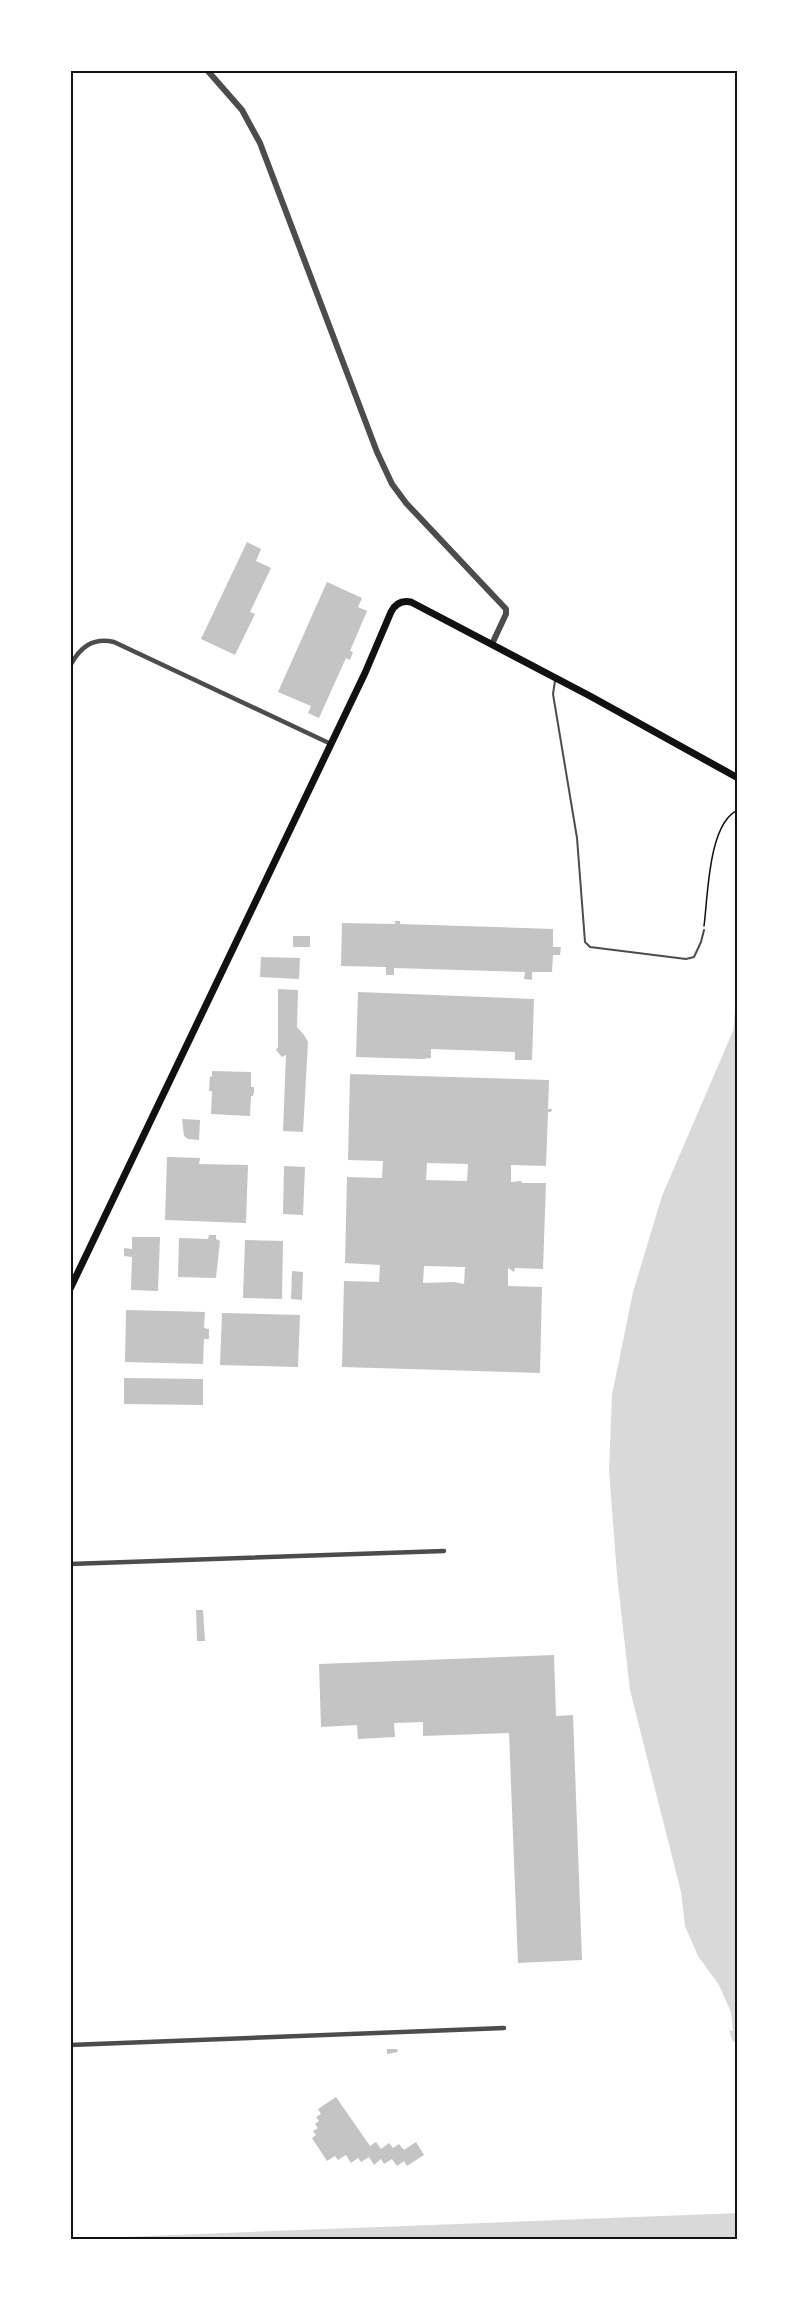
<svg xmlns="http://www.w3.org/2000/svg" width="808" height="2310" viewBox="0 0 808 2310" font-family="Lato,sans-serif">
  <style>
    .water { fill: #d9d9d9 }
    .building { fill: #c4c4c4; fill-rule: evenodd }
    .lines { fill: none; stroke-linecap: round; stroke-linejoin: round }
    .path { stroke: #111; stroke-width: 1.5 }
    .service { stroke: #4c4c4c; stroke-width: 2 }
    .minor { stroke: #4c4c4c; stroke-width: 4.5 }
    .tertiary { stroke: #4c4c4c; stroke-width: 6 }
    .secondary { stroke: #111; stroke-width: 7 }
    .neatline { fill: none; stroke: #111; stroke-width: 2 }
  </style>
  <rect width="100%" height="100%" fill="#fff"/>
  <g class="water">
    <path d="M 737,1005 L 737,2046 L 735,2041 L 733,2042 L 729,2030 L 733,2031 L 731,2012 L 719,1985 L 698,1956 L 685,1926 L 681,1892 L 630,1690 L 617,1575 L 609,1470 L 612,1395 L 633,1292 L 662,1196 L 733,1031 C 735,1023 733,1012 737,1005 Z"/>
    <polygon points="738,2213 737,2240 70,2239 71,2239"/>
  </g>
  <g class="building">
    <polygon points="247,542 261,549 256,561 271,568 250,612 255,614 235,655 201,639"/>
    <polygon points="327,582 362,598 358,607 367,611 350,651 353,652 350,660 346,658 319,718 308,713 311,706 278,692"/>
    <polygon points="395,921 400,921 400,924 553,929 553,947 561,947 560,955 553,955 552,972 532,972 532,980 524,979 525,972 394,968 394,975 386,975 386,967 341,966 342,923 395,924"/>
    <rect x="293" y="936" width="17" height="11"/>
    <polygon points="261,957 300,958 299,979 260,977"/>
    <polygon points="278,989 298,990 297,1027 304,1035 308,1042 303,1132 283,1131 286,1055 282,1057 276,1050 278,1047"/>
    <polygon points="358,992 534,999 532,1060 515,1060 515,1052 431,1049 431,1058 422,1059 356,1057"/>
    <polygon points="212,1071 251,1072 251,1087 254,1087 254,1092 253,1096 251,1096 250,1116 211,1114 212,1091 209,1091 210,1076 212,1077"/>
    <path d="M 350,1074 L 549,1080 L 548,1109 L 552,1109 L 551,1112 L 548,1112 L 546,1166 L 511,1165 L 511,1182 L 521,1181 L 522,1183 L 546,1183 L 543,1269 L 515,1268 L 514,1272 L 508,1268 L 508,1286 L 542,1287 L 540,1373 L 342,1367 L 344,1281 L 379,1282 L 380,1265 L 345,1263 L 347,1177 L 382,1178 L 383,1161 L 348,1160 ZM 427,1163 L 468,1164 L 467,1181 L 426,1180 ZM 424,1266 L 465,1267 L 464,1284 L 454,1282 L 423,1283 Z"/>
    <polygon points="182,1119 200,1120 199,1140 188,1139 184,1136"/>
    <polygon points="167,1157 200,1158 199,1164 248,1165 246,1223 165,1220"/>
    <polygon points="284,1166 305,1167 303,1215 283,1214"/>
    <polygon points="209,1235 216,1235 216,1239 220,1241 216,1278 178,1277 179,1238 208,1239"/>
    <polygon points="132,1237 160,1237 158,1291 131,1290 132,1257 124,1256 124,1248 132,1249"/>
    <polygon points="245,1240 283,1241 282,1299 243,1298"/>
    <polygon points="292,1271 303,1272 302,1300 291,1299"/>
    <polygon points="126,1310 205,1312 204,1328 209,1329 209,1339 204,1339 203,1364 125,1362"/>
    <polygon points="222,1313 300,1315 298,1367 220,1365"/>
    <polygon points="124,1378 203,1379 203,1405 124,1404"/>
    <polygon points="196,1610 203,1610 205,1641 197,1641"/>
    <polygon points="554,1655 556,1716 573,1715 582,1960 518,1963 509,1733 423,1736 423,1722 394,1723 395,1737 358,1739 357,1725 321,1727 319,1664"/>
    <polygon points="387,2049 397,2049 398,2052 387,2054"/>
    <polygon points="336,2097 370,2146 376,2142 381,2149 389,2143 393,2148 399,2144 404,2150 416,2142 424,2155 407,2166 404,2161 397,2166 392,2159 384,2164 381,2159 374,2165 369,2157 361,2162 358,2158 351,2163 346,2155 338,2160 335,2156 327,2161 312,2138 316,2135 313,2131 318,2128 315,2124 319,2121 316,2117 321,2114 318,2109"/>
  </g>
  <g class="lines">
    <path class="path" d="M 704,926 C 708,897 708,823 738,810"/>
    <polyline class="service" points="555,681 553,694 577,838 585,942 590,947 686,959 694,957 701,942 704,930"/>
    <g class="minor">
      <path d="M 70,666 C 80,647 93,637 114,642 L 331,744"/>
      <polyline points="70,1564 444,1551"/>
      <polyline points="70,2045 504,2028"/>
    </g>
    <polyline class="tertiary" points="207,70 242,110 260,143 377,452 392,484 406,503 506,609 506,614 492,644"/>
    <path class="secondary" d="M 70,1289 L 365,673 L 391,612 C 395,604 401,600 411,602 L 590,696 L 738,778"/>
  </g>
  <rect width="808" height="2310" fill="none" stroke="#ffffff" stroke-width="144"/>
  <rect x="72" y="72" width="664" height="2166" class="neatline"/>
</svg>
